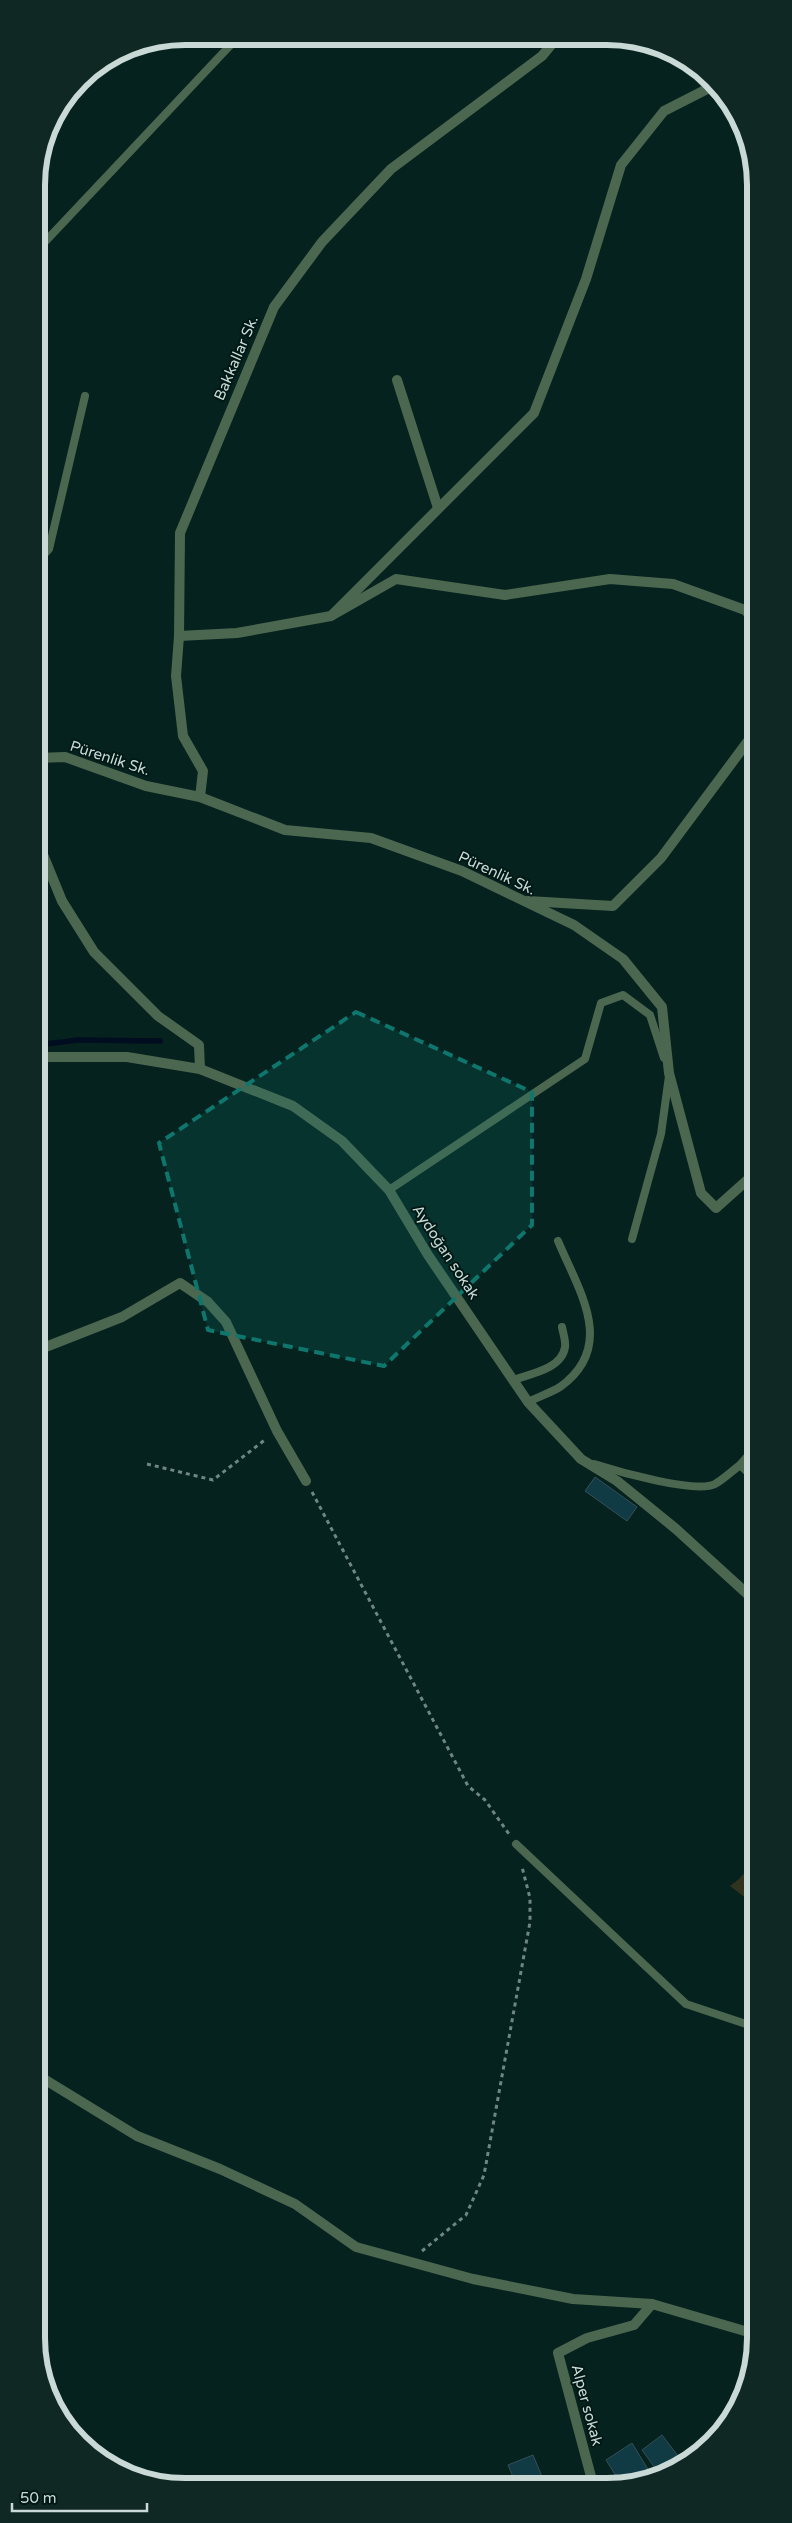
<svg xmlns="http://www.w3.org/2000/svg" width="792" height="2523" viewBox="0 0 792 2523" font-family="'Varela Round',sans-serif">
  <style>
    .green { fill: #31331e }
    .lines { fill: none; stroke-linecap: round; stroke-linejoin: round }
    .stream { stroke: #000c1f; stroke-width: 5.5 }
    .building { fill: #103a44; stroke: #344f57 }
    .path { stroke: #708682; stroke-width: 3; stroke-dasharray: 4 4; stroke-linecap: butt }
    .lane { stroke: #4c674f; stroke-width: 8 }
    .street { stroke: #4c674f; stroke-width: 10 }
    .marked { fill: #0f766e; fill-opacity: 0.2; stroke: #0f766e; stroke-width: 4; stroke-dasharray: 10 6; stroke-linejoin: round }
    .labels { text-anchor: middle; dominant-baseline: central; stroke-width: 4; stroke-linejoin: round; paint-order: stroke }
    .street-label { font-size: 15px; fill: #c9d9d6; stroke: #001915 }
    .rim { fill: none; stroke: #c9d9d6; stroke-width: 6 }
  </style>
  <rect width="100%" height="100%" fill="#06221e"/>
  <polygon class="green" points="755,1862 755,1925 747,1899 730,1886 739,1879"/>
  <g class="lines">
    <polyline class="stream" points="38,1045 78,1040 160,1041"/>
  </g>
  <g class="building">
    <polygon points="595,1477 637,1507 627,1521 585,1491"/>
    <polygon points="662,2435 684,2464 660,2475 642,2450"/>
    <polygon points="632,2443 649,2471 629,2484 621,2484 606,2460"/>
    <polygon points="533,2455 545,2484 516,2484 508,2465"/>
  </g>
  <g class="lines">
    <g class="path">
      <polyline points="147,1464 213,1480 266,1439"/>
      <polyline points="312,1492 468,1786 485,1800 509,1834"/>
      <polyline points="422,2251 466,2215 484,2175 530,1922 530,1898 522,1867"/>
    </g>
    <g class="lane">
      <polyline points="37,247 42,245 238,37"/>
      <polyline points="37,562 49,549 85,396"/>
      <polyline points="389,1190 585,1059 601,1003 623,995 650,1015 664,1058"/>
      <polyline points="632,1239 661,1134 669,1076"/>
      <path d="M 513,1380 C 530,1374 562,1369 565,1347 C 566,1341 563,1333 562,1327"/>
      <path d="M 528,1402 C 538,1397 550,1393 560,1387 C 617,1346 579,1291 558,1241"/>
      <path d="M 594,1464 C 616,1471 696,1494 715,1484 C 724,1479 732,1471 740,1465 L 754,1478"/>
      <polyline points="740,1465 747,1457 754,1458"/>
      <polyline points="516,1844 686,2004 755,2027"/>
    </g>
    <g class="street">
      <polyline points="397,380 438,508"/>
      <polyline points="331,616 534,413 586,279 621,165 664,111 715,85"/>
      <polyline points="179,636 237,633 331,616 396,579 505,595 610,579 673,584 745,610 753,618"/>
      <polyline points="37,758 65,757 146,786 200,797 285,830 371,838 462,871 574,925 623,959 662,1007 669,1073 701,1193 716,1208 754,1174"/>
      <polyline points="200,797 203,771 183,736 176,676 179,636 180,533 274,307 322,242 391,169 542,56 556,39"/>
      <polyline points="37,840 62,901 94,952 158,1016 199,1045 200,1069"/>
      <polyline points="528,901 613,906 661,858 754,733"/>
      <polyline points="38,1057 127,1057 200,1069 293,1106 342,1141 389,1190 428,1255 528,1402 581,1459 617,1481 676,1529 755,1601"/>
      <polyline points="38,1350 122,1317 180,1283 208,1302 226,1322 277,1431 306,1481"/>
      <polyline points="39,2076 137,2136 220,2169 295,2204 356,2247 473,2279 573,2299 652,2304 755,2334"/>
      <polyline points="593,2484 558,2353 587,2338 634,2325 652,2304"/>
    </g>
  </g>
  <path class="marked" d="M 356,1012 L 532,1092 L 532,1225 L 384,1366 L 208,1330 L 159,1143 Z"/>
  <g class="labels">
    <g class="street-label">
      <text transform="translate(236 358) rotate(-67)">Bakkallar Sk.</text>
      <text transform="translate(110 758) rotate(18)">Pürenlik Sk.</text>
      <text transform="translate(497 873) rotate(25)">Pürenlik Sk.</text>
      <text transform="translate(446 1252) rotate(57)">Aydoğan sokak</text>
      <text transform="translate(587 2405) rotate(75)">Alper sokak</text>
    </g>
  </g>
  <path d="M0 0H792V2523H0ZM185 45H607A140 140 0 0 1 747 185V2338A140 140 0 0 1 607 2478H185A140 140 0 0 1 45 2338V185A140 140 0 0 1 185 45Z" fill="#102824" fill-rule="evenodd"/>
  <path class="rim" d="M185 45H607A140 140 0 0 1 747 185V2338A140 140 0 0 1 607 2478H185A140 140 0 0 1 45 2338V185A140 140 0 0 1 185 45Z"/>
  <path d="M12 2503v8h135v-8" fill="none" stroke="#c9d9d6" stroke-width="2.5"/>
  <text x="20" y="2503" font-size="15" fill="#c9d9d6" stroke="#001915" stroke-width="4" paint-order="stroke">50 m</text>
</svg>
